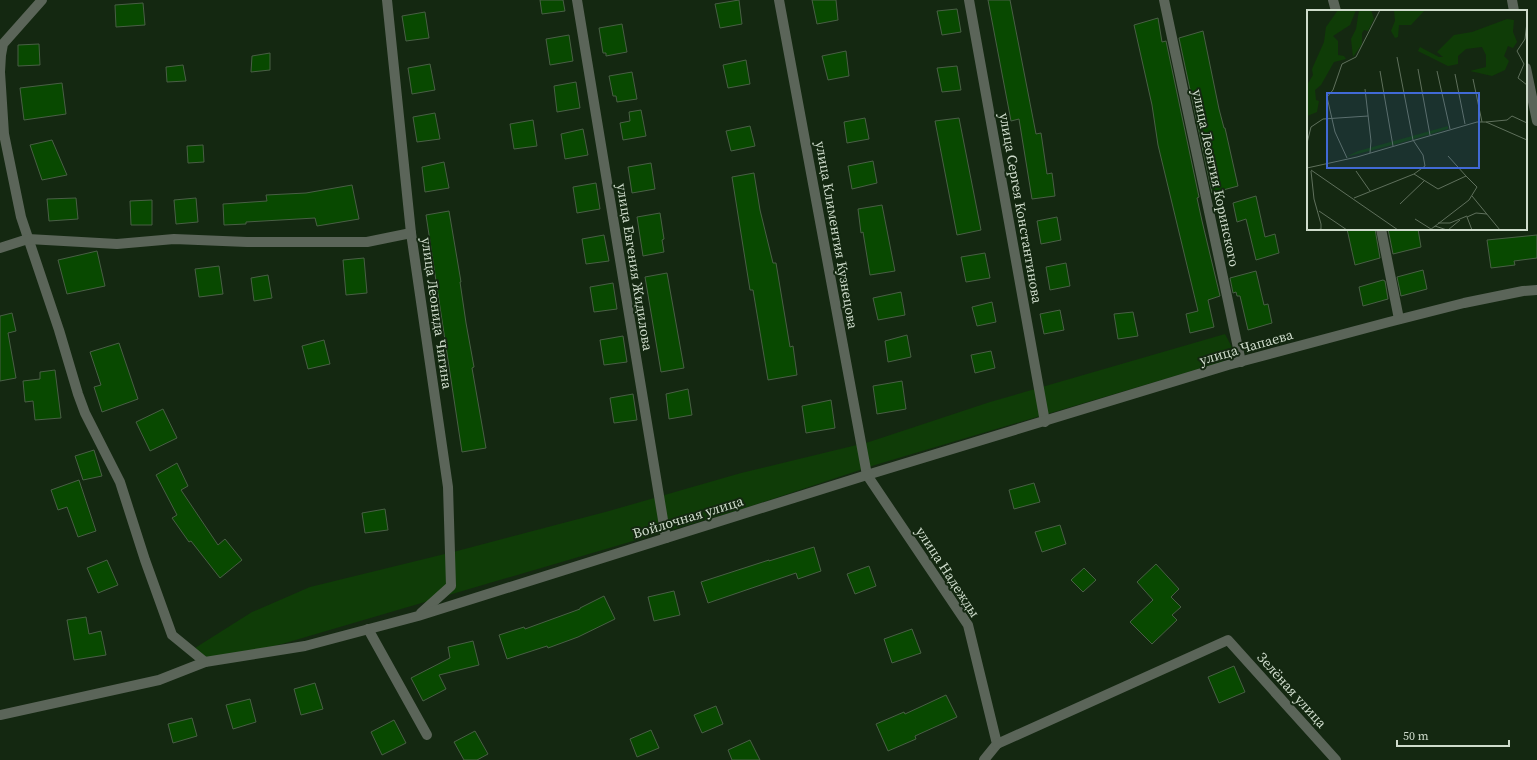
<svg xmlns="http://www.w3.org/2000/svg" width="1537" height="760" viewBox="0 0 1537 760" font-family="'Source Serif 4',serif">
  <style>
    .green { fill: #0f3c07 }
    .building { fill: #084900; stroke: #495f45 }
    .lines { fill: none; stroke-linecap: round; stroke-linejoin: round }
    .minor { stroke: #5b6559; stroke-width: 10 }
    .labels { text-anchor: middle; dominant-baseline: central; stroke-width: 4; stroke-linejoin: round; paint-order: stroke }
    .street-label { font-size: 14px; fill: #cfdccc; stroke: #142811 }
    .inset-road { fill: none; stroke: #5f705c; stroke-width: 1 }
    .view { fill: #416ad6; fill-opacity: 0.15; stroke: #416ad6; stroke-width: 2 }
    .inset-edge { fill: none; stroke: #cfdccc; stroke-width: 2 }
  </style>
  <rect width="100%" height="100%" fill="#142811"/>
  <polygon class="green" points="1225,334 1235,353 1222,362 875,465 742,509 282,644 205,662 195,648 252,612 310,587 457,551 609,511 741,473 869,442 990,402"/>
  <g class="building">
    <polygon points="540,0 563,0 565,11 542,14"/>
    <polygon points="739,0 742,24 720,28 715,4"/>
    <polygon points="812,0 836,0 838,20 817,24"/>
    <polygon points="988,0 1010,0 1036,134 1041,133 1047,174 1052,173 1055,196 1032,199 1019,119 1011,121"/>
    <polygon points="143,3 145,25 116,27 115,5"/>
    <polygon points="957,9 961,32 942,35 937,11"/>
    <polygon points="425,12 429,38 406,41 402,16"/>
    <polygon points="1158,18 1162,42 1166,41 1199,197 1197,198 1202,221 1220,296 1208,300 1214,327 1190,333 1186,314 1198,311 1158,145 1152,105 1134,25"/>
    <polygon points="622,24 627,52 606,56 606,53 603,53 599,28"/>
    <polygon points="1203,31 1219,109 1224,128 1225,128 1238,186 1212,193 1179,38"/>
    <polygon points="569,35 573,61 550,65 546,39"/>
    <polygon points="39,44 40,65 18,66 18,45"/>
    <polygon points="846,51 849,76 828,80 822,56"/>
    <polygon points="270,53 270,70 251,72 252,56"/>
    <polygon points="746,60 750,84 728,88 723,65"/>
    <polygon points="430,64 435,90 412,94 408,68"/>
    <polygon points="183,65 186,81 167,82 166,67"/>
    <polygon points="957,66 961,90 942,92 937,68"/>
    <polygon points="632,72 637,99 617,102 616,96 613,96 609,76"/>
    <polygon points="576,82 580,108 557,112 554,86"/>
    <polygon points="62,83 66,114 24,120 20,88"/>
    <polygon points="641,110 646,136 623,140 620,123 630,121 629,112"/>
    <polygon points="435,113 440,139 417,142 413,117"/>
    <polygon points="865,118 869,139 847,143 844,122"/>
    <polygon points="959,118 981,230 957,235 935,121"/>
    <polygon points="533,120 537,146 514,149 510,124"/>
    <polygon points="750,126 755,146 731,151 726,131"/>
    <polygon points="583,129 588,155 565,159 561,134"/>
    <polygon points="52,140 67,175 42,180 30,145"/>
    <polygon points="203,145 204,162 188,163 187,146"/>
    <polygon points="873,161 877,183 852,189 848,166"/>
    <polygon points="444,162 449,188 425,192 422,167"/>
    <polygon points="651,163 655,189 632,193 628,167"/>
    <polygon points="754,173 760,210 773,263 776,263 790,347 793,346 797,375 768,380 753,290 750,290 732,177"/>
    <polygon points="596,183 600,209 577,213 573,187"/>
    <polygon points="352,185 359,219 317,226 315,218 246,222 246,224 224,225 223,204 267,201 266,195 306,193"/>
    <polygon points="1256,196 1265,237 1275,234 1279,253 1256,260 1246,219 1237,222 1233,203"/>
    <polygon points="76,198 78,219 49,221 47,199"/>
    <polygon points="196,198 198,222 176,224 174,200"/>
    <polygon points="152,200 152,225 131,225 130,201"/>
    <polygon points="882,205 895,271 870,275 863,232 861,233 858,209"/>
    <polygon points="449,211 461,282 460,282 466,323 474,367 472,368 486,448 462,452 426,215"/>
    <polygon points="660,213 664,239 662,240 664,252 643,256 637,217"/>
    <polygon points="1057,217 1061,240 1041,244 1037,221"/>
    <polygon points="1347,229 1375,229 1380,258 1355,265"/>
    <polygon points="1388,229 1418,229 1421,247 1393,254"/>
    <polygon points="604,235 609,261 586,264 582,239"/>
    <polygon points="1537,235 1537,258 1514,261 1515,265 1491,268 1487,240"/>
    <polygon points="97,251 105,286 67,294 58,260"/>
    <polygon points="985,253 990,278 966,282 961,257"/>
    <polygon points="364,258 367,293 346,295 343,260"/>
    <polygon points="1066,263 1070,286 1050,290 1046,267"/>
    <polygon points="219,266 223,294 199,297 195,269"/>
    <polygon points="1423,270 1427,289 1401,296 1397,277"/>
    <polygon points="1256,271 1264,305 1268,304 1272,323 1248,330 1240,296 1237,296 1236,292 1233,293 1230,278"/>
    <polygon points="667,273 684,368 661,372 645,277"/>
    <polygon points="268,275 272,298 254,301 251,278"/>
    <polygon points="1383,280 1385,281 1388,299 1363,306 1359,287"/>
    <polygon points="613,283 617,309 594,312 590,287"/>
    <polygon points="901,292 905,315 878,320 873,298"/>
    <polygon points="992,302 996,322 977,326 972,307"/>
    <polygon points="1060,310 1064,330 1044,334 1040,314"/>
    <polygon points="1133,312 1138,336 1118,339 1114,314"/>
    <polygon points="12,313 16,331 8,333 16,378 0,381 0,316"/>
    <polygon points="907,335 911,357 888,362 885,341"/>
    <polygon points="623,336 627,362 604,365 600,340"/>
    <polygon points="324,340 330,364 308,369 302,346"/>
    <polygon points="119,343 138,399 102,412 94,387 101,385 90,352"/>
    <polygon points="991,351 995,368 975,373 971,355"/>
    <polygon points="55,370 61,418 35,420 33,401 25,402 23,381 40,379 40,372"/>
    <polygon points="902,381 906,409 877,414 873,386"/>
    <polygon points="688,389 692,415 669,419 666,394"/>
    <polygon points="633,394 637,420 614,423 610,398"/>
    <polygon points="831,400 835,428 806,433 802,406"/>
    <polygon points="163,409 177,438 150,451 136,422"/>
    <polygon points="94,450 102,476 83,480 75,456"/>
    <polygon points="177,463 188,486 181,490 218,545 225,539 242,560 220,578 191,541 189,542 172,518 177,515 156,475"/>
    <polygon points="79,480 96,531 78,537 67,507 58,510 51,490"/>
    <polygon points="1034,483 1040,502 1014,509 1009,490"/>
    <polygon points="385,509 388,530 365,533 362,513"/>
    <polygon points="1060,525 1066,544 1042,552 1035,532"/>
    <polygon points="814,547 821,571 798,579 796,573 708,603 701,582 769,560 769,561"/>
    <polygon points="107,560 118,585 98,593 87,568"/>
    <polygon points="1156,564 1179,589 1171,597 1181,607 1172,615 1177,620 1152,644 1130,622 1153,600 1137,582"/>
    <polygon points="869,566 876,586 855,594 847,574"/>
    <polygon points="1084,568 1096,580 1083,592 1071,580"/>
    <polygon points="674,591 680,615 654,621 648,597"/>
    <polygon points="604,596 615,619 578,637 548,648 547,646 507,659 499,635 524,627 525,629 580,609 580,608"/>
    <polygon points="86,617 89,634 101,631 106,655 74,660 67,620"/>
    <polygon points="912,629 921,653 892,663 884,639"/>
    <polygon points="473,641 479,665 439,675 446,689 423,701 411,678 450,658 448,647"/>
    <polygon points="1234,666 1245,692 1219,703 1208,677"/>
    <polygon points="315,683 323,709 301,715 294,689"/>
    <polygon points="946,695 957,717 915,736 916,739 888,751 876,724 904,712 905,714"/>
    <polygon points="250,699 256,722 233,729 226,705"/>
    <polygon points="716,706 723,724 702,733 694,715"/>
    <polygon points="192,718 197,736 173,743 168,724"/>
    <polygon points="394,720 406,743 382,755 371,732"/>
    <polygon points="651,730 659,748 637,757 630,739"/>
    <polygon points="475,731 488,754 477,760 464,760 454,742"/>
    <polygon points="750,740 760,760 732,760 728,750"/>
  </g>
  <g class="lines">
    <g class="minor">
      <polyline points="42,0 3,44 1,55 0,72 4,134 21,217 59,330 78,394 85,413 120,482 145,560 172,635 205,662"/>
      <polyline points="387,0 411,233 448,487 451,586 421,613"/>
      <polyline points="577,0 666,538"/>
      <polyline points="779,0 867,475 968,625 997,744 984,760"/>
      <polyline points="969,0 1045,422"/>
      <polyline points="1164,0 1241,362"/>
      <polyline points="1333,0 1336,11"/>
      <polyline points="1512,0 1514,11"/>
      <polyline points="1526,68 1537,121"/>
      <polyline points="1381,229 1399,319"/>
      <polyline points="0,248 28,239 117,244 174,239 247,242 367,242 411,233"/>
      <polyline points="368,629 427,735"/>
      <polyline points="0,715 159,680 205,662 305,646 418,616 867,475 1228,365 1389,322 1464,303 1523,291 1537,290"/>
      <polyline points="997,744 1228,640 1336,760"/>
    </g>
  </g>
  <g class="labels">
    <g class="street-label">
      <text transform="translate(1216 178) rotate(78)">улица Леонтия Коринского</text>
      <text transform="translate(1021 208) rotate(80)">улица Сергея Константинова</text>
      <text transform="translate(837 235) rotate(80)">улица Климентия Кузнецова</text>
      <text transform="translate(635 267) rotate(81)">улица Евгения Жидилова</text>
      <text transform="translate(437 313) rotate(82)">улица Леонида Чигина</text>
      <text transform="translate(1246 347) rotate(-16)">улица Чапаева</text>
      <text transform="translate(688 517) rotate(-17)">Войлочная улица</text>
      <text transform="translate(948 572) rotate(57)">улица Надежды</text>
      <text transform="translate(1292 690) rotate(48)">Зелёная улица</text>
    </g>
  </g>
  <g transform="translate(1307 10)">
    <rect width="220" height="220" fill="#142811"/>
    <path d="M 31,0 L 49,0 L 43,15 L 26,26 L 31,31 L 31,45 L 37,46 L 39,49 L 27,52 L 14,75 L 8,80 L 9,90 L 12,91 L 10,102 L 0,106 L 0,75 L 6,65 L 5,59 L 17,32 L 19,17 ZM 52,0 L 64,0 L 67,9 L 61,21 L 57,20 L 55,23 L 55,34 L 46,47 L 44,29 L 49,19 ZM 87,0 L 118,0 L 104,15 L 92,15 L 91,27 L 88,28 L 84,21 L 88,11 ZM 200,9 L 207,10 L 206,22 L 210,32 L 206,38 L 201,36 L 197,46 L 202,51 L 198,60 L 185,66 L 163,61 L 179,57 L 179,45 L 175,37 L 159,39 L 151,46 L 151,54 L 141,56 L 111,41 L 113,37 L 132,47 L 136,47 L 130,42 L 147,25 L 165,22 ZM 141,116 L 141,119 L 93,133 L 39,147 L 51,141 Z" fill="#0f3c07"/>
    <path class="inset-road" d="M 220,12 L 218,29 L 210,41 L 217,54 L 211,68 L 220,75M 111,59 L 123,125M 73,61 L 86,136M 130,61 L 143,119M 148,64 L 158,114M 166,69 L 175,112M 58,79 L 64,131 L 63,143M 179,112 L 200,110 L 205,106 L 220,113M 0,133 L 4,117 L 16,109 L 61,106M 40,148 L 28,122 L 20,87 L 26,80 L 35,54 L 49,47 L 73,0M 0,158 L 50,147 L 170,112 L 179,112 L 220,130M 4,160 L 91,220M 4,161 L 7,189 L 14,214 L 14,219 L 10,220M 49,161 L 63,181M 107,164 L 131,179 L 159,166 L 141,146M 165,186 L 193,220M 47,188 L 107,164 L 118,156 L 116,145 L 106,130 L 90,47M 93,194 L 117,171M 12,201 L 40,220M 108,209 L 124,219M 131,213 L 143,213 L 160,206M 127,217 L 162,190 L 170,177 L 159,166M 123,220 L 128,216 L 140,220M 141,220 L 153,210M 165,220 L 160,207 L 169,203 L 180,204"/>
    <path class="view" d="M 20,83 L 172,83 L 172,158 L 20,158 Z"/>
    <rect width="220" height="220" class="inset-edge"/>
  </g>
  <path d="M1397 740v6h112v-6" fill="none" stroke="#cfdccc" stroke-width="2"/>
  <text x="1403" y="740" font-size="12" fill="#cfdccc" stroke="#142811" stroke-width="3" paint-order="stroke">50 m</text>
</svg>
